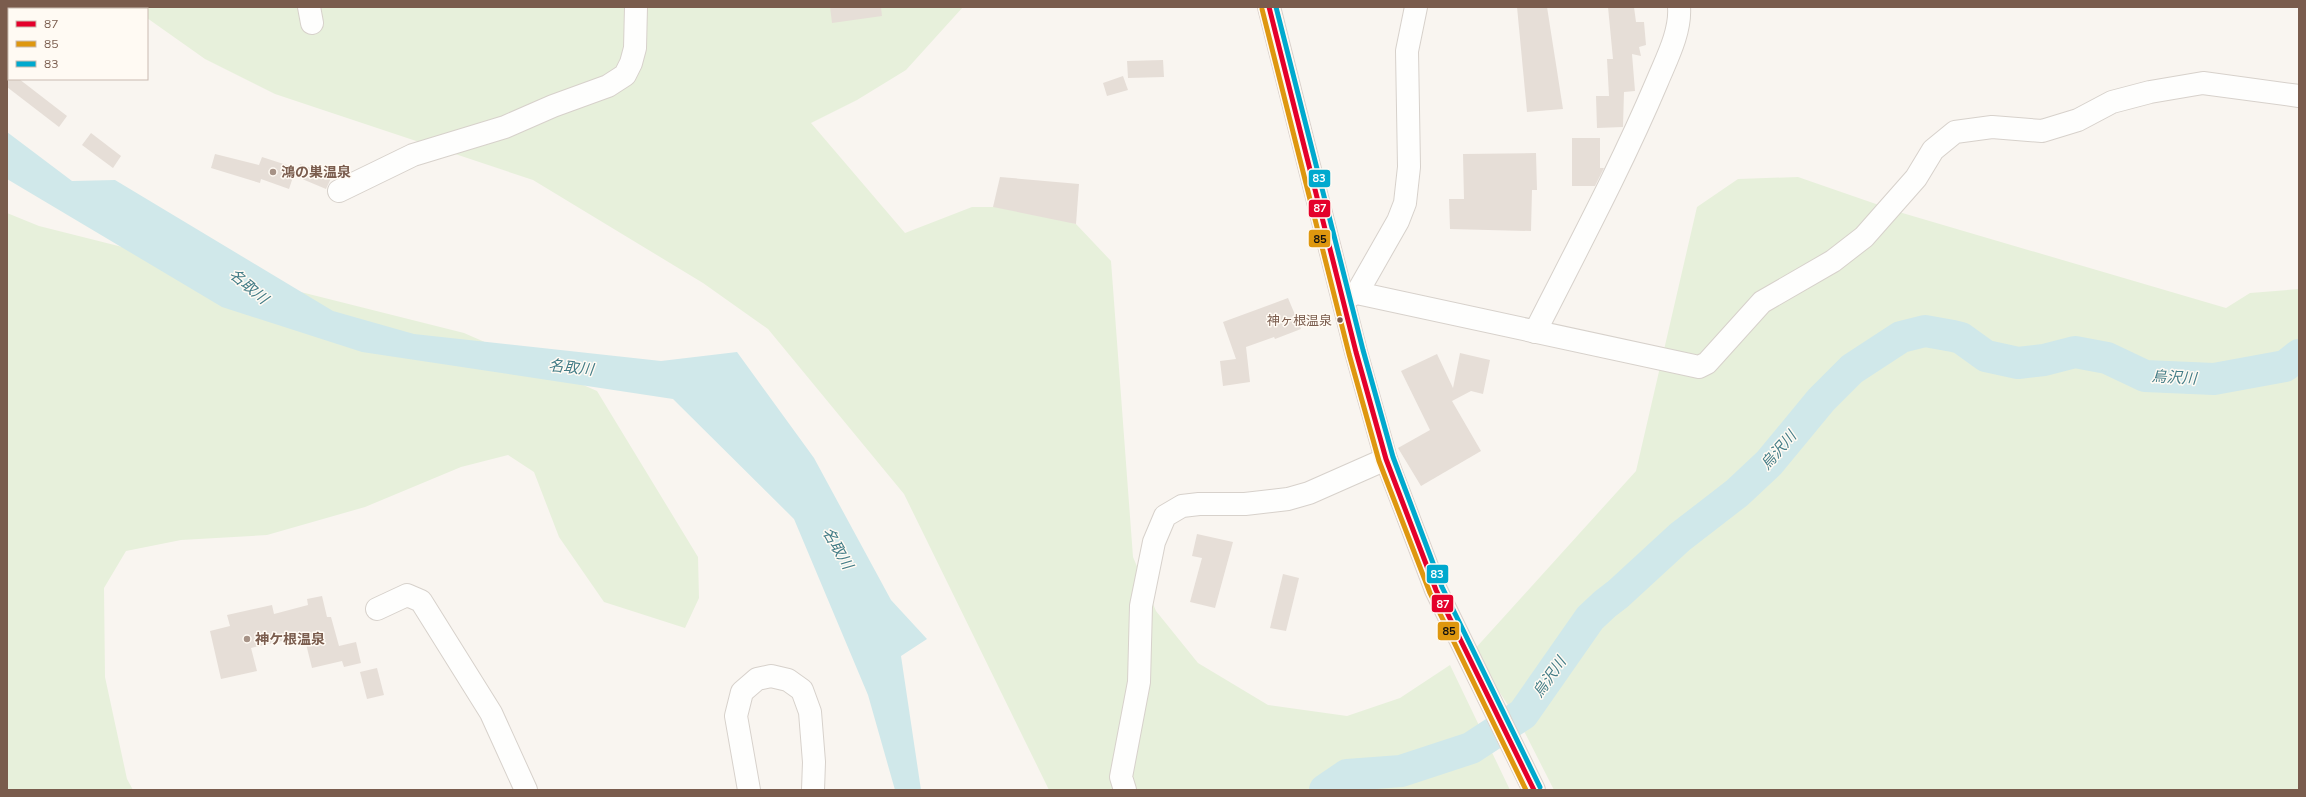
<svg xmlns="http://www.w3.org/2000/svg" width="2306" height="797" viewBox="0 0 2306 797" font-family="Mulish,'Noto Sans JP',sans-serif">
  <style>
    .green { fill: #e7f0db }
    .water { fill: #d0e8ea }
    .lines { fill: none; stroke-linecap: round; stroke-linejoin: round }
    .river { stroke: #d0e8ea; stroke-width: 32 }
    .building { fill: #e6ded7 }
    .minor-casing { stroke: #d7d1cb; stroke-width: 24 }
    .major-casing { stroke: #dad1cc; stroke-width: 24 }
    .minor { stroke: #fefefd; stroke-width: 22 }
    .major { stroke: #f3eee8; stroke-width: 22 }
    .bus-1-casing { stroke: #fffaf3; stroke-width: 8 }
    .bus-2-casing { stroke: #fffaf3; stroke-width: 8 }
    .bus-3-casing { stroke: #fffaf3; stroke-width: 8 }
    .bus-1 { stroke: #e4002b; stroke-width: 5 }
    .bus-2 { stroke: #de970f; stroke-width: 5 }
    .bus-3 { stroke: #00a9ce; stroke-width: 5 }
    .poi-dot { fill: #a69286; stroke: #fffaf3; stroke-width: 1.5 }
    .bus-dot { fill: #7a5c4d; stroke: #fffaf3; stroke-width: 1.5 }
    .labels { text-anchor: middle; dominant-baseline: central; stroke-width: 3; stroke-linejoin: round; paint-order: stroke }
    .bus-label { font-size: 13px; fill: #7a5c4d; stroke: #fffaf3; text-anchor: end }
    .poi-label { font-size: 14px; font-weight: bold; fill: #7a5c4d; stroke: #fffaf3; text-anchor: start }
    .water-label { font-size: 15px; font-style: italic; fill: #437c86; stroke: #fffaf3 }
    .line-badge { stroke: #fffaf3; stroke-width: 1.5 }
    .badge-label { font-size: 11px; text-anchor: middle; font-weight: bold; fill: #fff }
    .pale-badge-label { font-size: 11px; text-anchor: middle; font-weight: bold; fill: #111 }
  </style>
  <rect width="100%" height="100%" fill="#f9f5f0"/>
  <g class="green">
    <polygon points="131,7 963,7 906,70 857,100 811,123 905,233 972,207 1023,207 1076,224 1111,261 1133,557 1156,611 1198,663 1268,705 1347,716 1400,698 1450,665 1510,790 1049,790 904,494 768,329 703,283 533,180 275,94 205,59 147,18 147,9 133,9"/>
    <polygon points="1798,177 1899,212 2226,308 2250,293 2299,289 2299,790 1554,790 1522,727 1473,651 1636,471 1697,207 1738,179"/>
    <polygon points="7,213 39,226 464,333 597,391 698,557 699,598 685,628 604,602 559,537 534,472 508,455 461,467 365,507 267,535 181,540 126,551 104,588 105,677 127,779 133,790 7,790"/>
  </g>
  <polygon class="water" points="7,132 72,181 115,180 333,311 414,334 661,361 737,352 814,458 891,600 927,639 901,656 921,790 895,790 868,695 794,519 673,399 362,352 222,307 7,179"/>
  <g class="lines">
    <polyline class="river" points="1325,790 1347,775 1401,771 1471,748 1523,714 1590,618 1605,604 1618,594 1680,537 1737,493 1769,463 1821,400 1852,369 1901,337 1925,331 1953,336 1961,338 1986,356 2018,363 2044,360 2075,352 2107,358 2145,376 2214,379 2285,366 2299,355"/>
  </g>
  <g class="building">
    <polygon points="830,7 881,7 882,16 832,23"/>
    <polygon points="1517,7 1547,7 1563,109 1527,112"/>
    <polygon points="1608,7 1634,7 1636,22 1644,22 1646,45 1639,47 1641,56 1632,54 1635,91 1624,92 1623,127 1597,128 1596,96 1609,96 1607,59 1613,59"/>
    <polygon points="1163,60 1164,77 1128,78 1127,61"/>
    <polygon points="1123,76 1128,90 1107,96 1103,83"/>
    <polygon points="7,79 19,79 67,116 59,127 7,87"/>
    <polygon points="91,133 121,156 113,168 82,145"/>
    <polygon points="1572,138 1600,138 1600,168 1604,168 1595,186 1572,186"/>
    <polygon points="1536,153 1537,190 1532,190 1531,231 1450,229 1449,199 1464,199 1463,154"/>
    <polygon points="215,154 259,165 262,157 296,168 289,189 261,179 260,183 211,168"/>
    <polygon points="300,164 332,176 326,189 295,176"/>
    <polygon points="1000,177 1079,184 1076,224 993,207"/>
    <polygon points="1288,298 1301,329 1275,339 1274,337 1246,347 1250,382 1223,386 1220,361 1236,359 1223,322"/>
    <polygon points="1460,353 1490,360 1483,394 1471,391 1452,401 1481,451 1421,486 1398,448 1430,430 1401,371 1437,354 1453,388"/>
    <polygon points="1197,534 1233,542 1215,608 1190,602 1202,558 1192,556"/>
    <polygon points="1283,574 1299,578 1286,631 1270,628"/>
    <polygon points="322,596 327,617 331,617 339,646 356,642 361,663 344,667 342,661 312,668 304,636 251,648 257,671 221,679 210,631 230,626 227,615 272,605 274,614 308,605 307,599"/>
    <polygon points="377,668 384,695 367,699 360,672"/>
  </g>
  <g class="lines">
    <defs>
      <g id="minor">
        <polyline points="309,7 312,23"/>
        <polyline points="339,191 413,155 505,127 553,106 608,86 625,75 631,63 635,48 636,7"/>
        <polyline points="1357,293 1398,221 1405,203 1409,167 1407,51 1416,7"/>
        <polyline points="1344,298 1357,293 1699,367 1707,363 1762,302 1833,261 1864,237 1916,178 1933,150 1955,132 1992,127 2042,131 2078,120 2112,102 2150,92 2203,83 2299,96"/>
        <path d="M 1535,332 C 1577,249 1621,167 1657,82 C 1666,60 1681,32 1679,7"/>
        <polyline points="377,609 407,595 421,601 491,713 526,790"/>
        <polyline points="749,790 736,716 742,692 757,679 771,676 788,680 802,690 810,712 814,762 813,790"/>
        <polyline points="1125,790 1121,777 1139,682 1141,606 1154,542 1165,516 1182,506 1199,504 1245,504 1288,499 1309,493 1386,459"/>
      </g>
      <polyline id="major" points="1269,7 1356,352 1386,459 1436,590 1534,790"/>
    </defs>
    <use href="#minor" class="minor-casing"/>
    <use href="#major" class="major-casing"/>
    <use href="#minor" class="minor"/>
    <use href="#major" class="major"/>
    <defs>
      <polyline id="bus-1" points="1269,7 1356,352 1386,459 1436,590 1534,790"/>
      <polyline id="bus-2" points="1262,9 1349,354 1379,461 1430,593 1526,790"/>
      <polyline id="bus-3" points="1276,7 1363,350 1393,457 1442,587 1540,787"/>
    </defs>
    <use href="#bus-1" class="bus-1-casing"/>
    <use href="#bus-2" class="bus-2-casing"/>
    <use href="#bus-3" class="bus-3-casing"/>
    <use href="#bus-1" class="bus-1"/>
    <use href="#bus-2" class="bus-2"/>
    <use href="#bus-3" class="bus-3"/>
  </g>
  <g class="poi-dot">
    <circle cx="273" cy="172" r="4"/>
    <circle cx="247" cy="639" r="4"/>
  </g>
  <circle class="bus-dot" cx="1340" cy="320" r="3.5"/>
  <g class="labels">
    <g class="bus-label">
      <text x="1332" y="320">神ヶ根温泉</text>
    </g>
    <g class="poi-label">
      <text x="281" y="172">鴻の巣温泉</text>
      <text x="255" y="639">神ケ根温泉</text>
    </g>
    <g class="water-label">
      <text transform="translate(249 286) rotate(40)">名取川</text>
      <text transform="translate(571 367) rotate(6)">名取川</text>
      <text transform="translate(2174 377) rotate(3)">烏沢川</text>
      <text transform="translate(1778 450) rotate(-49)">烏沢川</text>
      <text transform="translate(838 548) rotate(60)">名取川</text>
      <text transform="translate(1549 677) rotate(-55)">烏沢川</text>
    </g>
  </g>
  <g class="line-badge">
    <rect x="1308" y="169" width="23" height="19" rx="4" fill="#00a9ce"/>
    <rect x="1308" y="199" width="23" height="19" rx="4" fill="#e4002b"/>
    <rect x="1308" y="229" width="23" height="19" rx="4" fill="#de970f"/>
    <rect x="1426" y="564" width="23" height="20" rx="4" fill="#00a9ce"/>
    <rect x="1431" y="594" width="23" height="19" rx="4" fill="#e4002b"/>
    <rect x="1437" y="621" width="23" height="20" rx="4" fill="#de970f"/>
  </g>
  <g class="badge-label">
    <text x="1319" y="182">83</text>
    <text x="1320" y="212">87</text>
    <text x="1437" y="578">83</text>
    <text x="1443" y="608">87</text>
  </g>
  <g class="pale-badge-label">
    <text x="1320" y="243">85</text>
    <text x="1449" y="635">85</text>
  </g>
  <rect width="2306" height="797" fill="none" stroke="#7a5c4d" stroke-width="16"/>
  <rect x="8" y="8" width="140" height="72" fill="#fffaf3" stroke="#cabbb1"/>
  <rect x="16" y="21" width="20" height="6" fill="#e4002b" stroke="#cabbb1"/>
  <text x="44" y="28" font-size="12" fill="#7a5c4d">87</text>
  <rect x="16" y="41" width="20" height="6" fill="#de970f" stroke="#cabbb1"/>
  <text x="44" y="48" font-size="12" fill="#7a5c4d">85</text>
  <rect x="16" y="61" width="20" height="6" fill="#00a9ce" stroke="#cabbb1"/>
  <text x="44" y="68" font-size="12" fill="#7a5c4d">83</text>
</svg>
